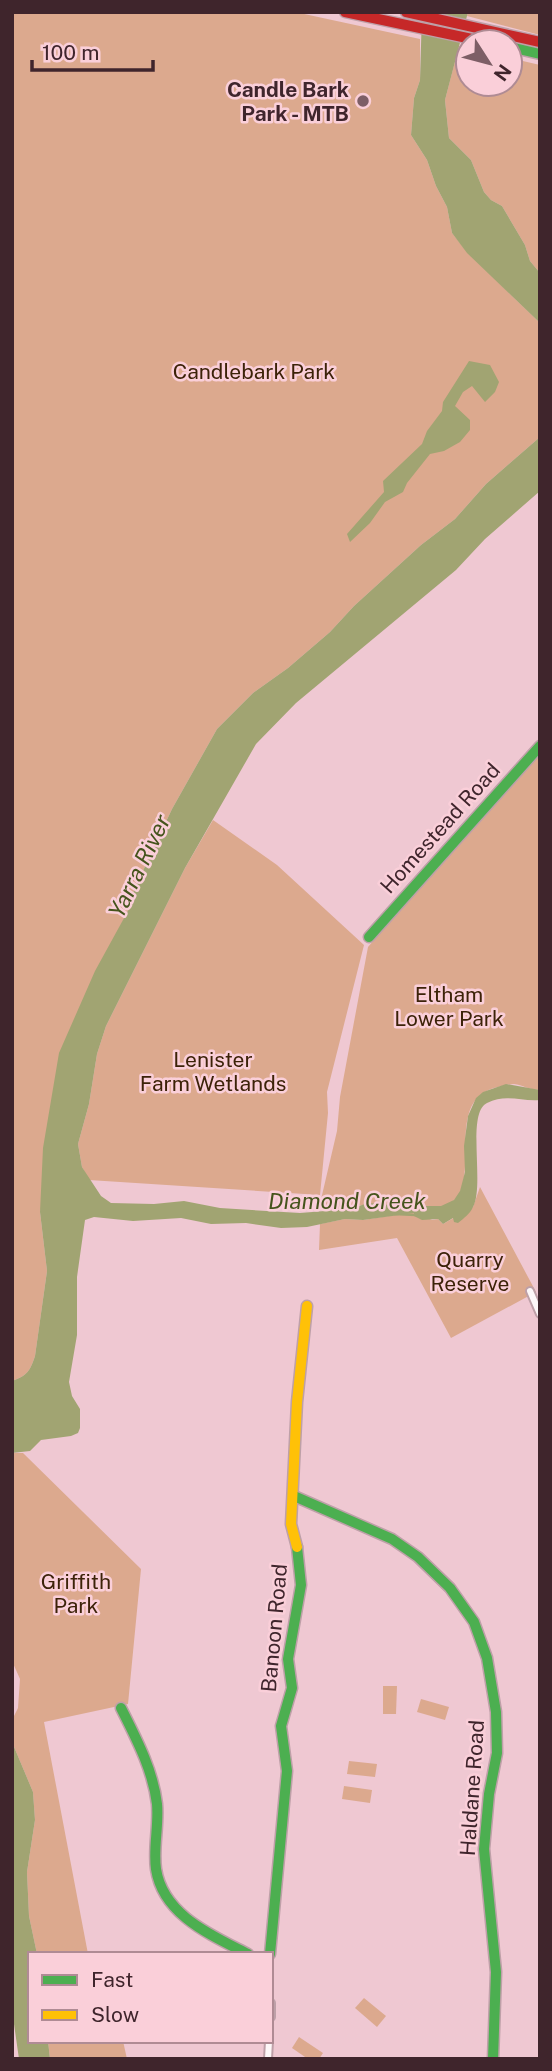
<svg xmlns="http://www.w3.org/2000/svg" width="552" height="2071" viewBox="0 0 552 2071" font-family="'Public Sans',sans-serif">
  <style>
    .green { fill: #dca98e }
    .water { fill: #a1a472 }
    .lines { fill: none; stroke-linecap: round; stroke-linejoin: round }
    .stream { stroke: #a1a472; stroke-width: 2.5 }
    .street-casing { stroke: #bea0a8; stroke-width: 10 }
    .fast-casing { stroke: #bea0a8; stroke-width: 13 }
    .slow-casing { stroke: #bea0a8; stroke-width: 13 }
    .jam-casing { stroke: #bea0a8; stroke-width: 13 }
    .street { stroke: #fdf7f8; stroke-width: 6 }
    .fast { stroke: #4caf50; stroke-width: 10 }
    .slow { stroke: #ffc107; stroke-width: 10 }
    .jam { stroke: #c62828; stroke-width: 10 }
    .poi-dot { fill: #7d5e66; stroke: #facfd9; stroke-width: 2.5 }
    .labels { text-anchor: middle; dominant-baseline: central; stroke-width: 5; stroke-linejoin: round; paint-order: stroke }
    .poi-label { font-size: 21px; font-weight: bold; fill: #3f252c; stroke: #facfd9; text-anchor: end }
    .park-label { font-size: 21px; fill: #3c2208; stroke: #facfd9 }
    .street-label { font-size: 21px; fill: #3f252c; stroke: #facfd9 }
    .water-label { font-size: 23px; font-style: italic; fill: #45541c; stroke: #facfd9 }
  </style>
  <rect width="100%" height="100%" fill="#efc8d2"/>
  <g class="green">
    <path d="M 12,12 L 295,12 L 420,39 L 420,80 L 414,98 L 411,135 L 427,160 L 436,186 L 447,207 L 452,233 L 468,253 L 540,323 L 540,437 L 486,484 L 455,519 L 421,545 L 354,606 L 330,632 L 288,668 L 253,693 L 217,729 L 172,809 L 134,890 L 129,909 L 117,933 L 40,1212 L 47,1271 L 35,1356 C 30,1371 27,1376 12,1381 Z"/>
    <polygon points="468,12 540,12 540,35 467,16"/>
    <polygon points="459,46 468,49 468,84 510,84 510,58 540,65 540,273 530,261 525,245 502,206 491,200 484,192 471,160 449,138 445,100"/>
    <path d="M 540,750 L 540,1090 C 530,1090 522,1085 514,1084 C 509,1084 502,1086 498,1087 C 441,1099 484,1181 451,1203 C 439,1211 392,1205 376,1205 C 361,1204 347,1208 333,1210 L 328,1210 L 328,1208 L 319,1208 L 337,1131 L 340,1097 L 368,947 Z"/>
    <polygon points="213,820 277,865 364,945 327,1092 328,1113 320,1195 89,1180 82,1167 78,1144 89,1104 97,1054 106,1026 185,868"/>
    <polygon points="480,1187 536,1292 451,1338 397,1238 319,1250 320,1224 345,1219 363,1220 414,1212 432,1220 438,1219 443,1224 473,1207"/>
    <polygon points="12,1453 23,1453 141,1569 128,1704 44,1722 88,1954 37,1954 29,1916 27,1872 35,1820 33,1792 12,1742 12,1720 18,1708 20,1679 12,1661"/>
    <polygon points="383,1686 397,1686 396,1714 383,1714"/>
    <polygon points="421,1699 449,1707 445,1720 417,1712"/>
    <polygon points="349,1761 377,1764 375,1777 347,1774"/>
    <polygon points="344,1786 372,1790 370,1803 342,1799"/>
    <polygon points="364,1998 386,2016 377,2027 355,2008"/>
    <polygon points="299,2037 323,2053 319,2059 308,2059 292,2048"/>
    <polygon points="48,2041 123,2041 127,2059 50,2059"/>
  </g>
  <g class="water">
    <polygon points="422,12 468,12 445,100 449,138 471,160 484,192 491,200 502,206 525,245 530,261 540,273 540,323 467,253 452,233 447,207 436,186 427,160 411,135 414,98 420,80"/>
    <polygon points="469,361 490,365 499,382 495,392 485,402 472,386 463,392 455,406 470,420 470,430 460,442 444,451 430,454 407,483 403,492 385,502 370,523 350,542 347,534 384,492 383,481 422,444 427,431 442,411 443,402"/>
    <path d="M 540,437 L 540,491 L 485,539 L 456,570 L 296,703 L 256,744 L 185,868 L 106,1026 L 97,1054 L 89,1104 L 78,1144 L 82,1167 L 101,1196 L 111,1203 L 154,1204 L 184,1201 L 220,1208 L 300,1213 L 350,1209 L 368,1203 L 400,1206 L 441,1206 L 454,1200 L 460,1191 L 465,1172 L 464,1146 L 468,1116 L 476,1098 L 483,1092 L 506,1084 L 540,1090 L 540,1100 C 522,1102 506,1093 487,1103 C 466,1113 485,1185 473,1207 C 470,1214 464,1218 458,1223 L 454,1222 L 453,1218 L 443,1224 L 438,1219 L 422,1220 L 414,1216 L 414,1213 L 363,1220 L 345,1219 L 307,1227 L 281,1228 L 246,1223 L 211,1224 L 181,1218 L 133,1221 L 94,1217 L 85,1220 L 77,1277 L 77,1335 L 69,1382 L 72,1396 L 80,1409 L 80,1428 L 78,1433 L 71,1436 L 41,1440 L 30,1451 L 12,1453 L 12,1381 C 27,1376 30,1371 35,1356 L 47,1271 L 40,1212 L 43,1148 L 59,1053 L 95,971 L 129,909 L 134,890 L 172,809 L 217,729 L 253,693 L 288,668 L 330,632 L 354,606 L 421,545 L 455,519 L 486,484 Z"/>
    <polygon points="12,1742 33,1792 35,1820 27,1872 29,1916 37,1954 30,1954 30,2041 48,2041 50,2059 19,2059 12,2010"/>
  </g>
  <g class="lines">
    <polyline class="stream" points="394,1214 416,1215"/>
    <defs>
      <g id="street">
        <polyline points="530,1291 540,1314"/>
        <polyline points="271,2003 271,2017"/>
        <polyline points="268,2059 269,2041"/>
      </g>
      <g id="fast">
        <polyline points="510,47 540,54"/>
        <polyline points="369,937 540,746"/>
        <polyline points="294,1496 392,1539 418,1557 450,1588 474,1622 487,1658 496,1712 497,1753 489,1794 484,1849 496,1972 493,2059"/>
        <path d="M 121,1708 C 136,1738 153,1770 157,1804 C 159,1826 153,1848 156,1869 C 163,1915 211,1935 248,1954"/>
        <polyline points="270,1954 287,1771 281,1726 292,1688 288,1659 301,1585 297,1547"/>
      </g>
      <polyline id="slow" points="297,1547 291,1524 297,1402 307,1306"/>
      <g id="jam">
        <polyline points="345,12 486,42"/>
        <polyline points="406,12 540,42"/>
      </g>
    </defs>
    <use href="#street" class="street-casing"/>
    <use href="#fast" class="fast-casing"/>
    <use href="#slow" class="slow-casing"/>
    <use href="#jam" class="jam-casing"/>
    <use href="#street" class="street"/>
    <use href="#fast" class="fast"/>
    <use href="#slow" class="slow"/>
    <use href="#jam" class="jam"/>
  </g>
  <circle class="poi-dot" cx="363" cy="101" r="7"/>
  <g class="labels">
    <g class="poi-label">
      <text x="349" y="89">Candle Bark<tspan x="349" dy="24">Park - MTB</tspan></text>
    </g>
    <g class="park-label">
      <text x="254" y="371">Candlebark Park</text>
      <text x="449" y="994">Eltham<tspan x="449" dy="24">Lower Park</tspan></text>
      <text x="213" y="1059">Lenister<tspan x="213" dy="24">Farm Wetlands</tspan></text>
      <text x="470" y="1259">Quarry<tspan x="470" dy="24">Reserve</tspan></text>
      <text x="76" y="1581">Griffith<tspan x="76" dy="24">Park</tspan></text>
    </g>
    <g class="street-label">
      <text transform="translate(440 828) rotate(-48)">Homestead Road</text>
      <text transform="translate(274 1628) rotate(-85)">Banoon Road</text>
      <text transform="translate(472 1788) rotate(-86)">Haldane Road</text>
    </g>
    <g class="water-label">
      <text transform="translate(139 866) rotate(-64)">Yarra River</text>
      <text x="347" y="1200">Diamond Creek</text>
    </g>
  </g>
  <rect width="552" height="2071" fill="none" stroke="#3f252c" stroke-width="28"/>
  <rect x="28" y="1952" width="245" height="91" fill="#facfd9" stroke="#af8b94" stroke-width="2"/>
  <rect x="42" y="1975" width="35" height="10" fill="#4caf50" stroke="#af8b94" stroke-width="2"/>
  <text x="91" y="1987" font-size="21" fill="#3f252c">Fast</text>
  <rect x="42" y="2010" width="35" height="10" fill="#ffc107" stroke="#af8b94" stroke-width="2"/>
  <text x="91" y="2022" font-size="21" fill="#3f252c">Slow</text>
  <g transform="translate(489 63) rotate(126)"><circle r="33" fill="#facfd9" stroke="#af8b94" stroke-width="2"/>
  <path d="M0-5L12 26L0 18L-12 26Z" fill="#7d5e66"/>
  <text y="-10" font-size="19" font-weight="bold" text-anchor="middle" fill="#3f252c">N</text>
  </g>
  <path d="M32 60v10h121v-10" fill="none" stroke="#3f252c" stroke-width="3.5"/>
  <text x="42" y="60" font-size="21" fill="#3f252c" stroke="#facfd9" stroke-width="5" paint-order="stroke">100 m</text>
</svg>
